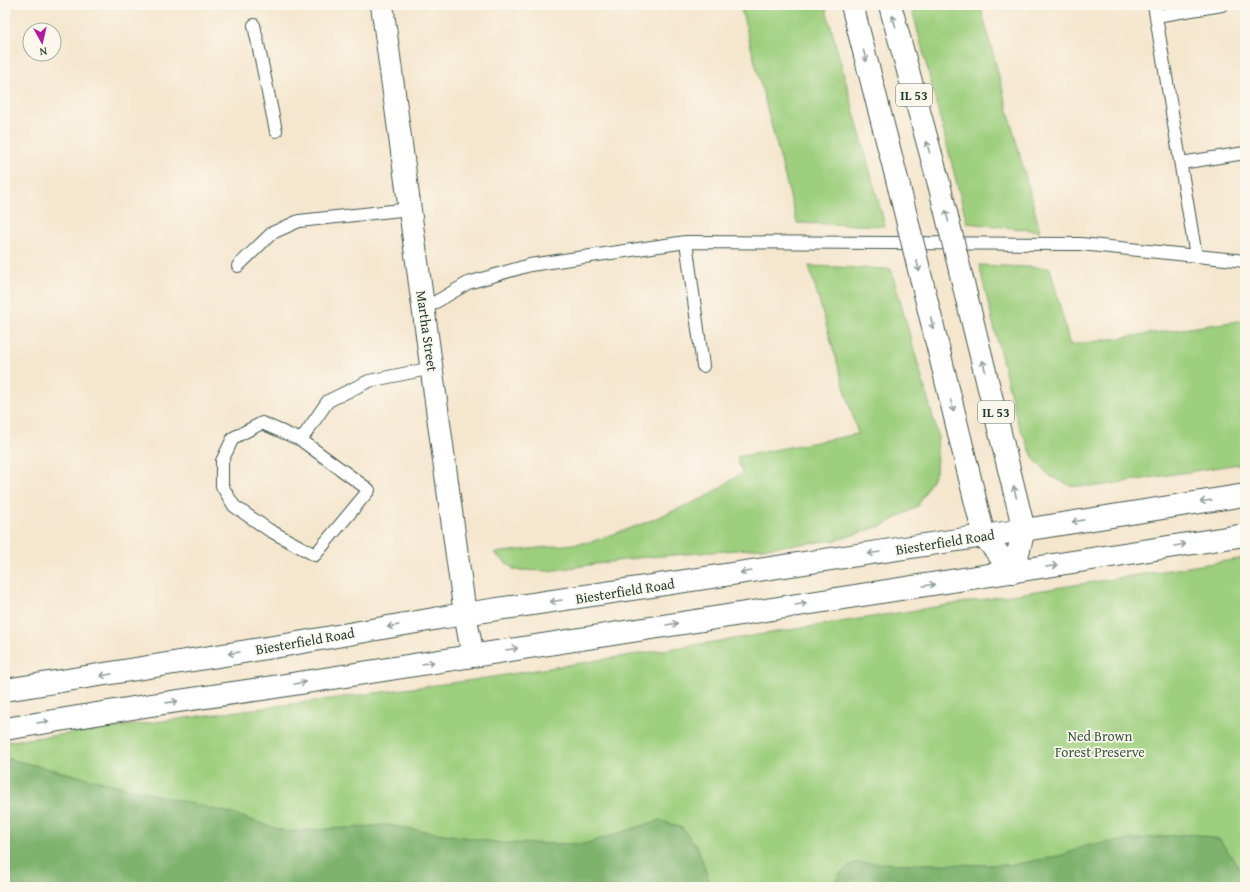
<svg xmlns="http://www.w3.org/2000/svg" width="1250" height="892" viewBox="0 0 1250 892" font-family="'Gentium Book Plus',serif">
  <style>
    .green { fill: #9ecf7e; stroke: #5e8659 }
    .forest { fill: #7eb26d; stroke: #4e7850 }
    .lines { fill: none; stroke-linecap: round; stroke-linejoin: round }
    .lane-casing { stroke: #3f564b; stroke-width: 14 }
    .street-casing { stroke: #3f564b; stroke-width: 24 }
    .secondary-casing { stroke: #3f564b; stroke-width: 24 }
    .primary-casing { stroke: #3f564b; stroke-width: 24 }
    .highway-casing { stroke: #3f564b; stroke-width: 24 }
    .lane { stroke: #fff; stroke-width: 12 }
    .street { stroke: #fff; stroke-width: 22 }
    .secondary { stroke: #fff; stroke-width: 22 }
    .primary { stroke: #fff; stroke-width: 22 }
    .highway { stroke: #fff; stroke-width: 22 }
    .highway-bridge-casing { stroke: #3f564b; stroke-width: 24; stroke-linecap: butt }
    .highway-bridge { stroke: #fff; stroke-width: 22 }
    .oneway { stroke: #8f9e9a }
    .labels { text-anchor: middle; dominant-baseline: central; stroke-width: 3.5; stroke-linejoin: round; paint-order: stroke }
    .shield { fill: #fbf7ec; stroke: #61756b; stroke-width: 1 }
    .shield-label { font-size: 13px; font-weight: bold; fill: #1f3d34 }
    .street-label { font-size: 14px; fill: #1f3d34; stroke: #fbf7ec }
    .park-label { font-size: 14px; fill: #385a43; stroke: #fbf7ec }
  </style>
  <rect width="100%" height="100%" fill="#fbf7ec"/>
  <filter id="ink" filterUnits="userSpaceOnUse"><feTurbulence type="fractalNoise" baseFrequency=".025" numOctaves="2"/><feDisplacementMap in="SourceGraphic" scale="8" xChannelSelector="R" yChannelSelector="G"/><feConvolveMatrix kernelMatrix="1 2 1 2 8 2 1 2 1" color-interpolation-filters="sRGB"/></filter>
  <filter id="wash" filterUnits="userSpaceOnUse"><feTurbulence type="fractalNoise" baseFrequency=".012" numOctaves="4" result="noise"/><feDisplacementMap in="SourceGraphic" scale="16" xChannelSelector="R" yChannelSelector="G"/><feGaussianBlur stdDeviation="0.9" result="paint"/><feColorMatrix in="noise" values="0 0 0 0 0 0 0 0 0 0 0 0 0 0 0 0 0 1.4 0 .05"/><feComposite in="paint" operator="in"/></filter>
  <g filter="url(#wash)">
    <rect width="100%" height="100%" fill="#f5e6ce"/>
    <g class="green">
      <polygon points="740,5 825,5 885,226 797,223"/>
      <polygon points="911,5 980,5 1040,231 967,223"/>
      <polygon points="979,265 1050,268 1070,345 1245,320 1245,463 1098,486 1071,486 1050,476 1034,459 1017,421"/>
      <polygon points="809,266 891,269 938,435 936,472 918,506 884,525 837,540 774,547 637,558 548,571 515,570 494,553 591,542 642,524 704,498 742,473 737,457 858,434"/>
      <polygon points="1245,558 1245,887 5,887 5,742 473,680"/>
    </g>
    <g class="forest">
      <polygon points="5,758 230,813 287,832 386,825 502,843 584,844 660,820 682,828 698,848 711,887 5,887"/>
      <polygon points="1195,834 1220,840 1241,870 1244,887 832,887 839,874 854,863 1012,865 1063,855 1088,845 1166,836"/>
    </g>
  </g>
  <g filter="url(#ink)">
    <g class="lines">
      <defs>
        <g id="lane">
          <polyline points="1154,5 1196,256"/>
          <polyline points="1156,16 1222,5"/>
          <polyline points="254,25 276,131"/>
          <polyline points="1181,163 1245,153"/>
          <polyline points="686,242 703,366"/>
          <polyline points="238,266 272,233 299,221 410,209"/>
          <polyline points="424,309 468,283 530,265 686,242 1081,244 1245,261"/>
          <polyline points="301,440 369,490 315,555 269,530 234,506 222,486 222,461 233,438 262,423 301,440 328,401 369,381 432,368"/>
        </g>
        <polyline id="street" points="382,5 465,614 473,656"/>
        <g id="secondary">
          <polyline points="5,690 286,645 445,617 1024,530"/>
          <polyline points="5,729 151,705 261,689 1245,535"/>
        </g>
        <polyline id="primary" points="1024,530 1245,495"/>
        <g id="highway">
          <polyline points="852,5 899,187"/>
          <polyline points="890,5 939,184"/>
          <polyline points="924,290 984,536 1013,572"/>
          <polyline points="966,295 1024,530 1013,572"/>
        </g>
      </defs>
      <use href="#lane" class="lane-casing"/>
      <use href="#street" class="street-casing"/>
      <use href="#secondary" class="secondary-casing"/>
      <use href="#primary" class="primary-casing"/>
      <use href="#highway" class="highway-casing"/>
      <use href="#lane" class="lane"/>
      <use href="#street" class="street"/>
      <use href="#secondary" class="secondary"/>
      <use href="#primary" class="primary"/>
      <use href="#highway" class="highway"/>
      <defs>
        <g id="highway-bridge">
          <polyline points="939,184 966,295"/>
          <polyline points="899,187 924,290"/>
        </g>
      </defs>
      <use href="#highway-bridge" class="highway-bridge-casing"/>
      <use href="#highway-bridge" class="highway-bridge"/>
    </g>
    <defs><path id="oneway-shaft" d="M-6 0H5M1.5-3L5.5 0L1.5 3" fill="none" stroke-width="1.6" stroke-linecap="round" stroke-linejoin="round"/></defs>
    <g class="oneway">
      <use href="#oneway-shaft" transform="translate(894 21) rotate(-105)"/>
      <use href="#oneway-shaft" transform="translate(865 56) rotate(75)"/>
      <use href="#oneway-shaft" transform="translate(928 147) rotate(-105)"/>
      <use href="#oneway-shaft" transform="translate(947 216) rotate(-104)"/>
      <use href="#oneway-shaft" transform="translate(918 266) rotate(76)"/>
      <use href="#oneway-shaft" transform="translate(932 323) rotate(77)"/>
      <use href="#oneway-shaft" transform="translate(984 366) rotate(-104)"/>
      <use href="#oneway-shaft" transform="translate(952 406) rotate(76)"/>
      <use href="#oneway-shaft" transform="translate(1015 492) rotate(-103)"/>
      <use href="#oneway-shaft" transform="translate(1206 501) rotate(171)"/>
      <use href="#oneway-shaft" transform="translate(1078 521) rotate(171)"/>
      <use href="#oneway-shaft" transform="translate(1180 545) rotate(-9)"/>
      <use href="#oneway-shaft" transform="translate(874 553) rotate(171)"/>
      <use href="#oneway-shaft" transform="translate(1052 566) rotate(-9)"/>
      <use href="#oneway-shaft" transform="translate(746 572) rotate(171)"/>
      <use href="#oneway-shaft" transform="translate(929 585) rotate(-9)"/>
      <use href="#oneway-shaft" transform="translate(556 601) rotate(171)"/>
      <use href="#oneway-shaft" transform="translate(801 604) rotate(-9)"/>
      <use href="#oneway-shaft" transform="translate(672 624) rotate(-9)"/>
      <use href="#oneway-shaft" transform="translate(393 626) rotate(170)"/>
      <use href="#oneway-shaft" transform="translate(512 649) rotate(-9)"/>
      <use href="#oneway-shaft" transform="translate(234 653) rotate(171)"/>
      <use href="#oneway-shaft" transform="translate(428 663) rotate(-9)"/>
      <use href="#oneway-shaft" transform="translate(106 675) rotate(171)"/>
      <use href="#oneway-shaft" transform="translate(300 683) rotate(-9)"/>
      <use href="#oneway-shaft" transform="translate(172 702) rotate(-8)"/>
      <use href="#oneway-shaft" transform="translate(43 722) rotate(-9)"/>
    </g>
  </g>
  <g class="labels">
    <g class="shield">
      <rect x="896" y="84" width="36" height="22" rx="3"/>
      <rect x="978" y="401" width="36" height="22" rx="3"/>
    </g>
    <g class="shield-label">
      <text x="914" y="95">IL 53</text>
      <text x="996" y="412">IL 53</text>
    </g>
    <g class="street-label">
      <text transform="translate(427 331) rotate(82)">Martha Street</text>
      <text transform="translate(945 542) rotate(-9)">Biesterfield Road</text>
      <text transform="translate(625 591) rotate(-9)">Biesterfield Road</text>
      <text transform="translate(305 641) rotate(-10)">Biesterfield Road</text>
    </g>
    <g class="park-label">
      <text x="1100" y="736">Ned Brown<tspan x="1100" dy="16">Forest Preserve</tspan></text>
    </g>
  </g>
  <rect width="1250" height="892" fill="none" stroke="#fbf7ec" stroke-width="20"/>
  <g transform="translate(42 42) rotate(172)"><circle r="19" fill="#fbf7ec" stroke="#a3ada2"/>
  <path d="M0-3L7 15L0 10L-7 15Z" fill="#b5179e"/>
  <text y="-6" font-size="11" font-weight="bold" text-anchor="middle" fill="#1f3d34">N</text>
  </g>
</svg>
